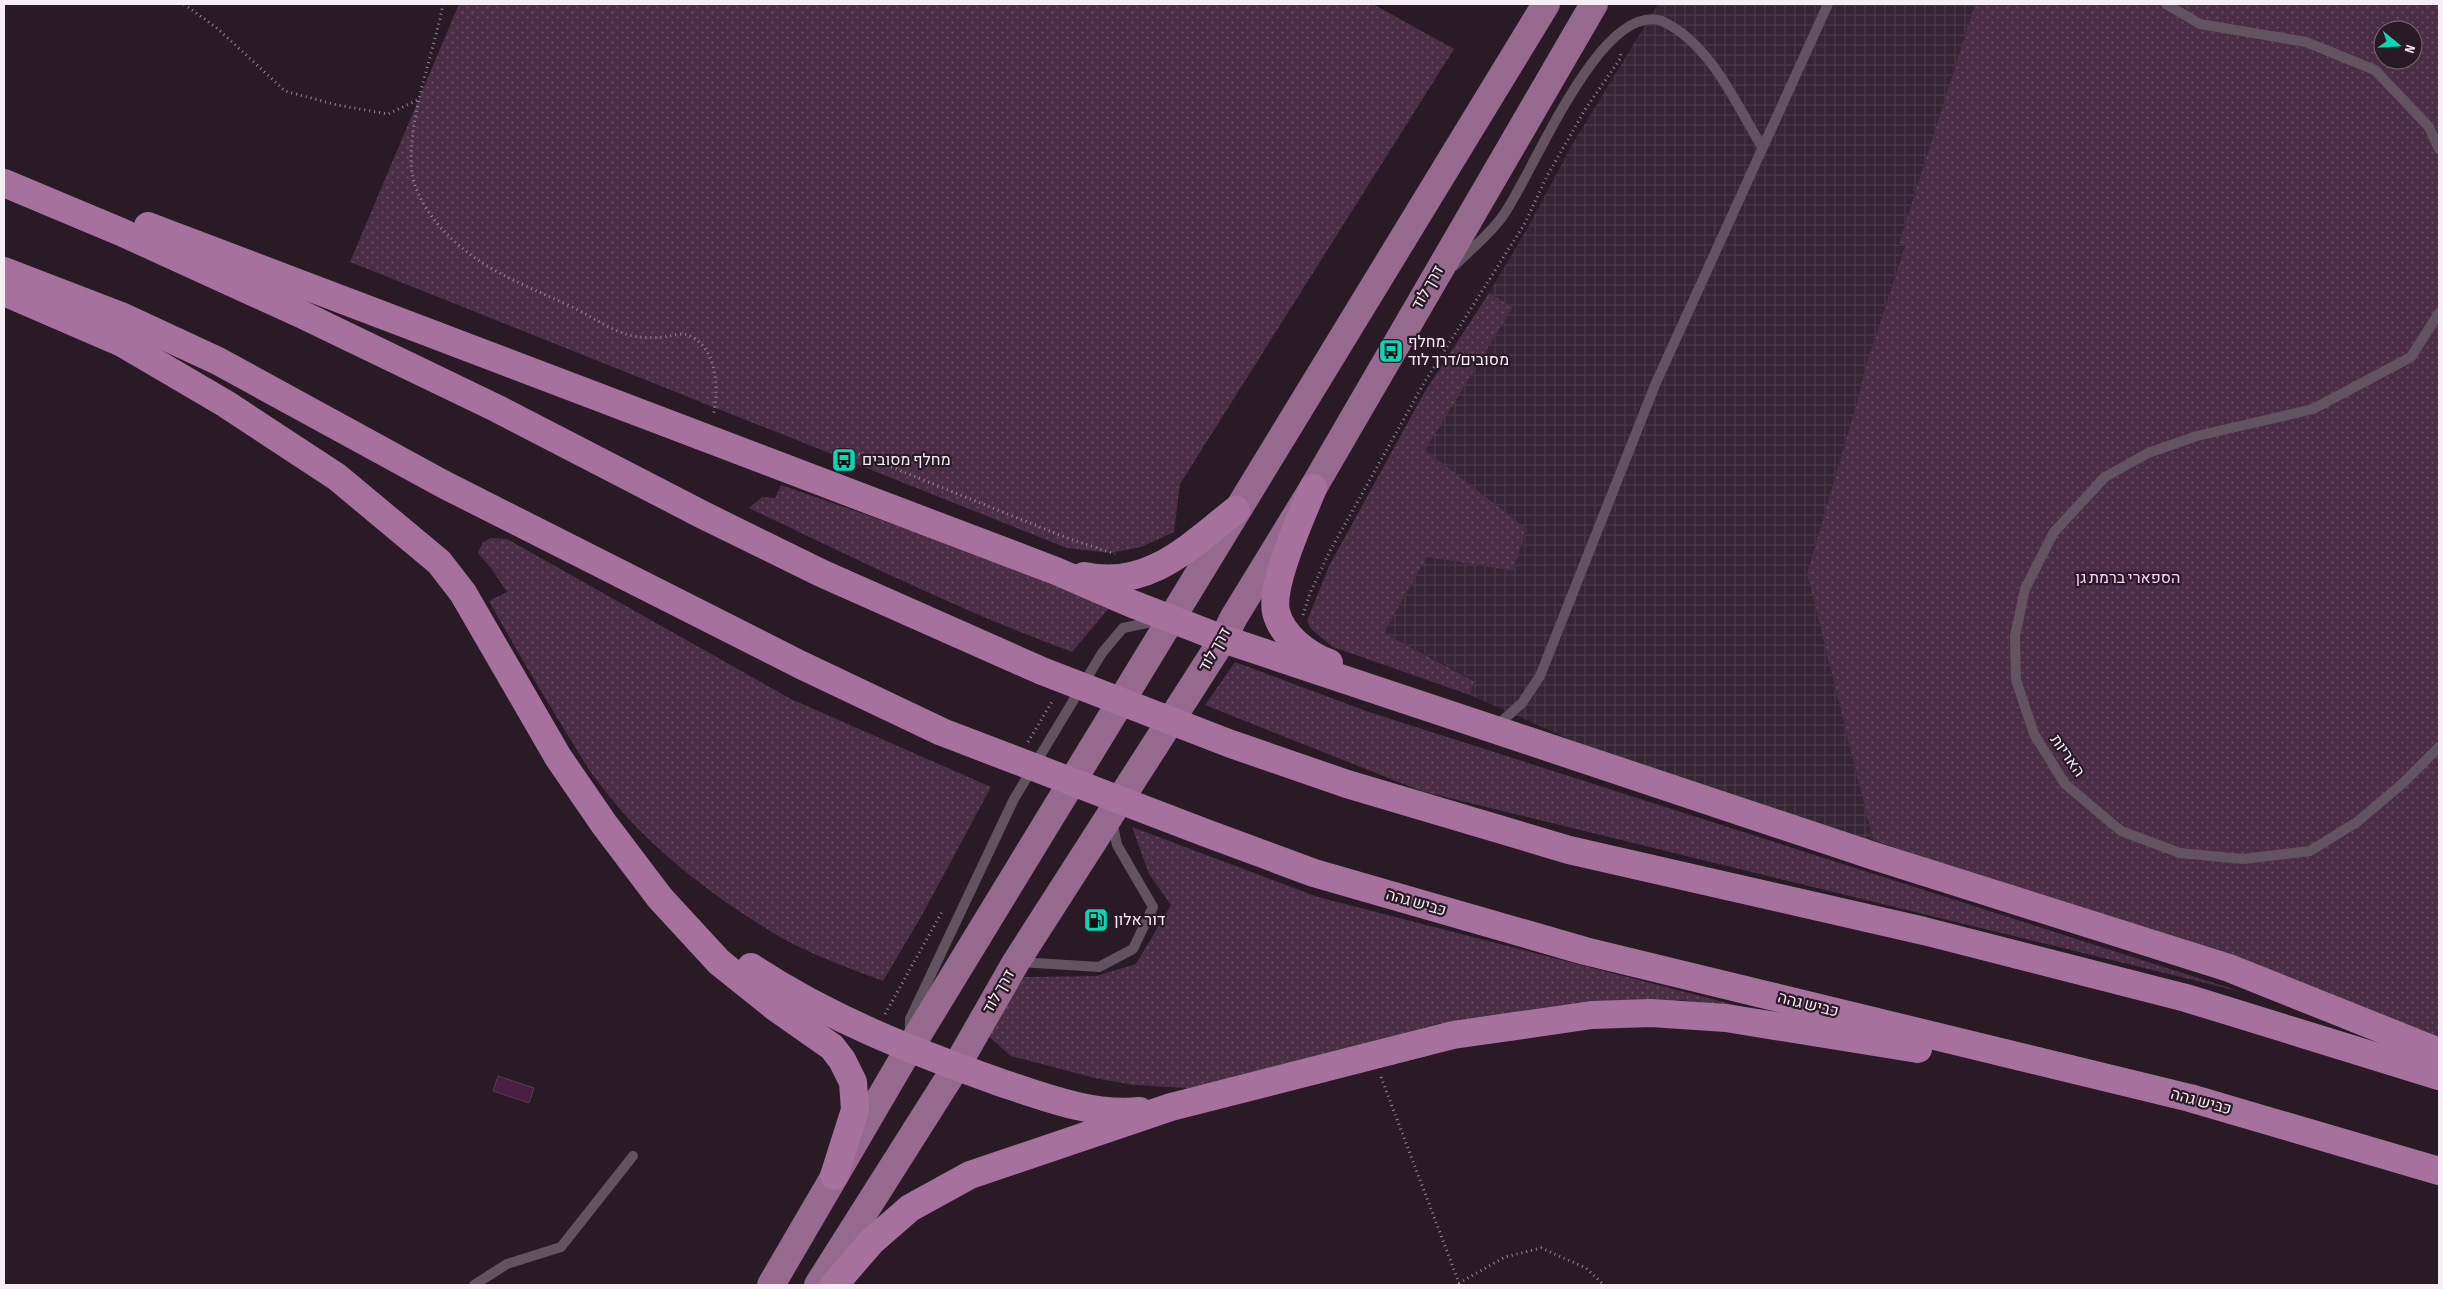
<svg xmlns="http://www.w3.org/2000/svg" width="2443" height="1289" viewBox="0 0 2443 1289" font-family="'Sofia Sans Condensed',Heebo,sans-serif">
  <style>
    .industrial { fill: url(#industrial-grid) }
    .grass { fill: url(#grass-dots); fill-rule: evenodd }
    .building { fill: #4a1e44; stroke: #503f4d }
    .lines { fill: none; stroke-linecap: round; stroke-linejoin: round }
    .path { stroke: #958993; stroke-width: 3; stroke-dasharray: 1 4; stroke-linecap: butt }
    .service { stroke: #635260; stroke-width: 10 }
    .primary { stroke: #96698f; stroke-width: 28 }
    .trunk { stroke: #a7719e; stroke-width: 28 }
    .labels { text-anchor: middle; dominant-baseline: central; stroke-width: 4.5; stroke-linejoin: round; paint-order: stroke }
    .street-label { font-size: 16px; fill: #f7edf5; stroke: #291a26 }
    .poi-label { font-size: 16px; fill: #f7edf5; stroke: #291a26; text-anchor: start }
    .park-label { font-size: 16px; fill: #fed0f5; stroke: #291a26 }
  </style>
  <defs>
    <pattern id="industrial-grid" width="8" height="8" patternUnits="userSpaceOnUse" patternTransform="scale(1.25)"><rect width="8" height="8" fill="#372434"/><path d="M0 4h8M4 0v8" fill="none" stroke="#4b3948"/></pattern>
    <pattern id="grass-dots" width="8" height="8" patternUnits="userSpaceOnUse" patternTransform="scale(1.25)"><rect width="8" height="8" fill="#4b2e46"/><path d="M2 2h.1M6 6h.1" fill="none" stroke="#664d61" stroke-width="1.8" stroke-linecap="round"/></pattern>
  </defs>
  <rect width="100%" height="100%" fill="#291a26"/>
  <polygon class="industrial" points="1658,4 1975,4 1899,243 1905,245 1866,365 1857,402 1807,572 1873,840 1838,838 1585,746 1470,695 1474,680 1384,633 1427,557 1513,571 1527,529 1424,450 1513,307 1489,293 1527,229 1572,145"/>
  <g class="grass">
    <polygon points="459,4 1373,4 1454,49 1180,484 1174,532 1141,547 1110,553 1067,548 350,262"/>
    <path d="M 1975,4 L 2439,4 L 2439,1042 L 1873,840 L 1807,573 L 1857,402 L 1866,365 L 1905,246 L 1899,243 ZM 2383,30 L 2413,30 L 2413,60 L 2383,60 Z"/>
    <polygon points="1489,293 1513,307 1425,450 1527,529 1513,571 1427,557 1384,633 1474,681 1470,695 1333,647 1312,630 1307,621 1329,566 1424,393"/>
    <path d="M 781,485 L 1056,581 L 1110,607 L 1072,652 C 961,611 856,559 749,508 L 762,497 L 775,498 Z"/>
    <path d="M 491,538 L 507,539 L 791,699 L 991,787 L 922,915 L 883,981 C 846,967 809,954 775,934 C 709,894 641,842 596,779 C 585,765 577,749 567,734 C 540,690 514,646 489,601 L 507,592 L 491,568 L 478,553 L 483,542 Z"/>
    <polygon points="1235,662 1366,711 2242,992 1421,791 1205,705"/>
    <polygon points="1132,827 1318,897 1766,1013 1682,1000 1594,1011 1441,1023 1260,1074 1188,1088 1134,1085 1095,1078 1011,1056 988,1036 1024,977 1096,976 1136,964 1171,905 1149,874"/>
  </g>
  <polygon class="building" points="498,1076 534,1088 529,1103 493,1091"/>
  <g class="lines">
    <g class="path">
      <polyline points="184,4 218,29 285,91 337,105 388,114 420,99"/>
      <path d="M 443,4 C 433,57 406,121 412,174 C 415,191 425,208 435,221 C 474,268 519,282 572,307 C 591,316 608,329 629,335 C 640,338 652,338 663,337 C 675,336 682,331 692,337 C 718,351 719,392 713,416"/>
      <polyline points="854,452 1067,538 1115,554"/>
      <polyline points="1303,615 1310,593 1330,551 1424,383 1525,223 1547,176 1586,108 1620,59 1621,53"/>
      <polyline points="1028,742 1053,700"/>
      <polyline points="885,1014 943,910"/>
      <polyline points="1381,1077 1459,1283 1505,1257 1541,1248 1586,1268 1604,1285"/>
    </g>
    <g class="service">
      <polyline points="2166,4 2200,24 2306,42 2375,70 2429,127 2439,149"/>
      <path d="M 1454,266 C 1470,250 1489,235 1502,217 C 1531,179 1599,0 1662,21 C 1711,44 1736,104 1762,147"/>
      <polyline points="2439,313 2411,357 2313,409 2197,436 2148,453 2105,477 2054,532 2025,589 2015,636 2016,680 2034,734 2065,784 2121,831 2180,853 2243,859 2310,851 2357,822 2402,784 2439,747"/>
      <polyline points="1501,722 1522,703 1540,676 1655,385 1828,4"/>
      <polyline points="1020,962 1099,967 1133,949 1153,907 1117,845 1112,821"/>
      <polyline points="910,1034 910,1019 1014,799 1102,653 1123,628 1156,621"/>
      <polyline points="474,1285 507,1264 561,1247 633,1156"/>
    </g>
    <g class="primary">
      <polyline points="771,1285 900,1064 1546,4"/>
      <polyline points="818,1285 956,1067 1016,962 1223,639 1234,617 1313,488 1594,4"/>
    </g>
    <g class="trunk">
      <polyline points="4,183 121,232 301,314 498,409 703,515 821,573 1042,671 1231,744 1347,784 1569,850 1924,931 2186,998 2439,1076"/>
      <polyline points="148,226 1056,571 1130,603 1223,639 1877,857 2229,968 2439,1052"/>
      <polyline points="4,271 121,316 218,361 443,484 801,665 942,732 1206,833 1314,873 1585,951 2190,1098 2439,1171"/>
      <polyline points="4,292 122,343 226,404 337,477 439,562 463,593 558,757 604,824 660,898 719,962 775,1007 832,1047 842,1060 853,1082 855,1110 834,1176"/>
      <path d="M 1313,488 C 1302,515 1270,585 1276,612 C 1282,636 1307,655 1329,663"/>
      <path d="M 1084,576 C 1148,590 1189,547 1236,510"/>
      <path d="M 751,967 C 828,1018 912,1051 999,1082 C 1044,1097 1092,1116 1140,1111"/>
      <polyline points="834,1285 871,1242 910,1208 970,1175 1171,1107 1453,1035 1592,1015 1651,1013 1726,1018 1918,1049"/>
    </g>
  </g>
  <defs>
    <symbol id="bus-square" viewBox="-11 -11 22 22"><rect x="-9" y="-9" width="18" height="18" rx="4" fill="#0ed5b4" stroke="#291a26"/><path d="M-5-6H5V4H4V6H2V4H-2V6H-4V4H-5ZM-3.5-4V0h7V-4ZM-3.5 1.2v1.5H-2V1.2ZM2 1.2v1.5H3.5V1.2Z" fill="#111"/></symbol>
    <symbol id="fuel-square" viewBox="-11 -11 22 22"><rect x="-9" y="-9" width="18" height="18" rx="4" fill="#0ed5b4" stroke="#291a26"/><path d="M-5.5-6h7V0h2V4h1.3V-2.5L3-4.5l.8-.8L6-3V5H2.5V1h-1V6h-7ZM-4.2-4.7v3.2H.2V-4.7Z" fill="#111"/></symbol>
  </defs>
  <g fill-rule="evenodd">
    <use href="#bus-square" x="1377" y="337" width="28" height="28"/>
    <use href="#bus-square" x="830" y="446" width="28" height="28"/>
    <use href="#fuel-square" x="1082" y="906" width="28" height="28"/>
  </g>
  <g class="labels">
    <g class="street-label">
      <text transform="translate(1428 288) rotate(-60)">דרך לוד</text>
      <text transform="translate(1215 650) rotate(-60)">דרך לוד</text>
      <text transform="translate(2067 756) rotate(55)">האריות</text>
      <text transform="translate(1416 903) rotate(16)">כביש גהה</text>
      <text transform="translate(999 992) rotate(-60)">דרך לוד</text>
      <text transform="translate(1808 1005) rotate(14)">כביש גהה</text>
      <text transform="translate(2201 1102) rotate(15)">כביש גהה</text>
    </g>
    <g class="poi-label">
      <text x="1408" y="342">מחלף<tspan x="1408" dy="18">מסובים/דרך לוד</tspan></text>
      <text x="862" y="460">מחלף מסובים</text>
      <text x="1114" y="920">דור אלון</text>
    </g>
    <g class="park-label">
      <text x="2128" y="578">הספארי ברמת גן</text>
    </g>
  </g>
  <rect width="2443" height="1289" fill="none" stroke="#f7edf5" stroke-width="10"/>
  <g transform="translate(2398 45) rotate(108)"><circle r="24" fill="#291a26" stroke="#7b6e79"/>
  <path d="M0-4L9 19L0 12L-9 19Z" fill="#0ed5b4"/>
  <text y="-8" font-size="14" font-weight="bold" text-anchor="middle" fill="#f7edf5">N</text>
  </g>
</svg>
